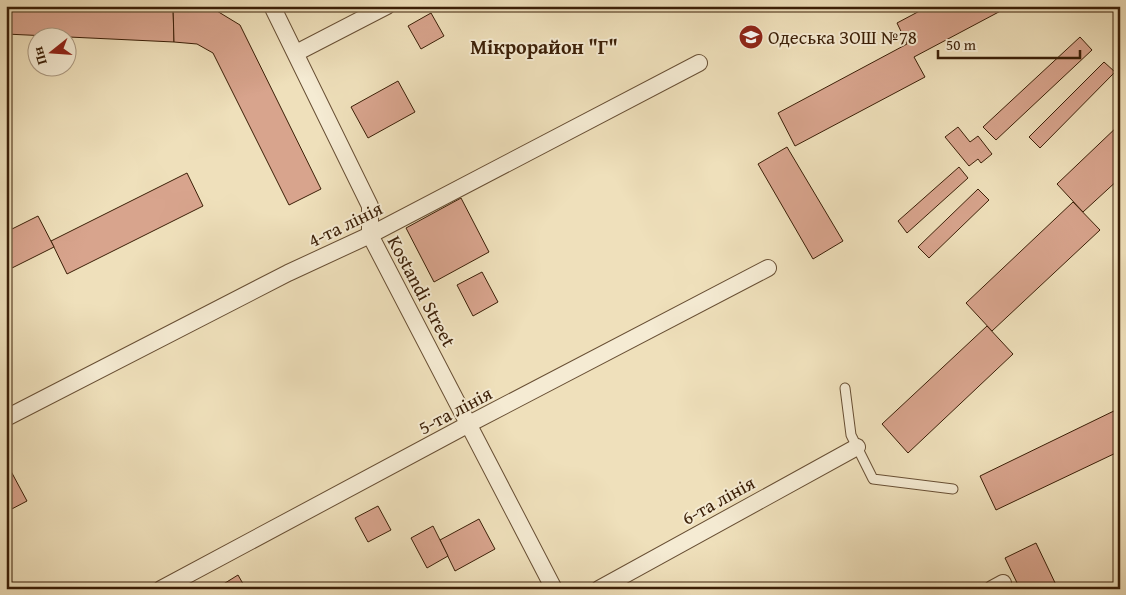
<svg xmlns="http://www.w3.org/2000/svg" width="1126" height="595" viewBox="0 0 1126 595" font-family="'Gentium Book Plus',serif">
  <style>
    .building { fill: #d8a48d; stroke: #3b1f07 }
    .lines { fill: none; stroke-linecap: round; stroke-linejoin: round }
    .service-casing { stroke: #684f34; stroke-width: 11 }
    .minor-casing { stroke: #684f34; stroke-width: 18 }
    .service { stroke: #f5ebd3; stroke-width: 9 }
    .minor { stroke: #f5ebd3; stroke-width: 16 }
    .labels { text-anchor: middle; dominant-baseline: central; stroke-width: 4; stroke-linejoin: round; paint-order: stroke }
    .poi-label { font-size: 19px; fill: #3b1f07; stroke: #f5ebd3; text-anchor: start }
    .street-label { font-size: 19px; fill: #3b1f07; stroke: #f5ebd3 }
    .neighbourhood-label { font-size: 20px; font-weight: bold; fill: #3b1f07; stroke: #f5ebd3 }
  </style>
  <rect width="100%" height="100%" fill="#efe0bb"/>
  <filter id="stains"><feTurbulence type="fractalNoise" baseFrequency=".004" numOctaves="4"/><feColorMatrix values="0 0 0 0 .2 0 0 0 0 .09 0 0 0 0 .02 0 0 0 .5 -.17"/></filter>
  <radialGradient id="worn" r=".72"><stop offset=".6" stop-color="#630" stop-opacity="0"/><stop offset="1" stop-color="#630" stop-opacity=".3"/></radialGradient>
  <g class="building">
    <polygon points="6,6 173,6 174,42 6,34"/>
    <polygon points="173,6 212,8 240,25 321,189 289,205 213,53 197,44 174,42"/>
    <polygon points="929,6 1010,6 914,57 925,77 795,146 778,113 907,44 897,23"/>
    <polygon points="431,13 444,36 421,49 408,26"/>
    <polygon points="1080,37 1092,50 996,140 983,127"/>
    <polygon points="1104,62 1115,72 1040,148 1029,137"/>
    <polygon points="398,81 415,112 368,138 351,107"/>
    <polygon points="1120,124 1120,178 1083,212 1057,184"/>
    <polygon points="958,127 970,142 978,136 992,154 981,163 978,159 969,166 945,137"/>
    <polygon points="787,147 843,241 813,259 758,164"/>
    <polygon points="959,167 968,178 907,233 898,221"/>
    <polygon points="187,173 203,206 67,274 51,241"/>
    <polygon points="978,189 989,200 929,258 918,247"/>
    <polygon points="461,198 489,252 434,282 406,228"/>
    <polygon points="1073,202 1100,230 992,331 966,303"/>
    <polygon points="38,216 54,247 6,271 6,232"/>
    <polygon points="482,272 498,302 473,316 457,285"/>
    <polygon points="987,326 1013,354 908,453 882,424"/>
    <polygon points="1120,408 1120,451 996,510 980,476"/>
    <polygon points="6,462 27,501 6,512"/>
    <polygon points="378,506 391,530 368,542 355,518"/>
    <polygon points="479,519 495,549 455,571 440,540"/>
    <polygon points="433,526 448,556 427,568 411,538"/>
    <polygon points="1036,543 1058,589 1020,589 1005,558"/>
    <polygon points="238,575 246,589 217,589 217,588"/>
  </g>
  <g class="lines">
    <defs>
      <polyline id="service" points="845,388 851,435 873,479 953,489"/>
      <g id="minor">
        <polyline points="272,6 370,206 370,235 554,589"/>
        <polyline points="296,53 387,6"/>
        <polyline points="6,418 288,273 370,235 699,63"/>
        <polyline points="161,589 469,424 768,268"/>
        <polyline points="599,589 857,447"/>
        <polyline points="992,589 1003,583"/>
      </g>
    </defs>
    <use href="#service" class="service-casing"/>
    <use href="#minor" class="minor-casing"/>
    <use href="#service" class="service"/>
    <use href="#minor" class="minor"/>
  </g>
  <defs>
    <symbol id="school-disc" viewBox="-11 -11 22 22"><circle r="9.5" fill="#8f2418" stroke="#f5ebd3"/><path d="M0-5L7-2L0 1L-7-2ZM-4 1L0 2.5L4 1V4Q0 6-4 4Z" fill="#fff"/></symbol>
  </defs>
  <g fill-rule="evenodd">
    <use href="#school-disc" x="737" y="23" width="28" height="28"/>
  </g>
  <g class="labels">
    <g class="poi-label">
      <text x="768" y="37">Одеська ЗОШ №78</text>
    </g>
    <g class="street-label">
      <text transform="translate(345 224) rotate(-26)">4-та лінія</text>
      <text transform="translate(422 291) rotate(62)">Kostandi Street</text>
      <text transform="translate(455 410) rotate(-28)">5-та лінія</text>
      <text transform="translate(718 500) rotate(-29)">6-та лінія</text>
    </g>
    <g class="neighbourhood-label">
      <text x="544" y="46">Мікрорайон "Г"</text>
    </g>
  </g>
  <rect width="1126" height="595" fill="none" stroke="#efe0bb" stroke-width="25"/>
  <rect x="8" y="8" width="1111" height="580" fill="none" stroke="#3b1f07" stroke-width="2.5"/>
  <rect x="12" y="12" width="1101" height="570" fill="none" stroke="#3b1f07"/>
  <g transform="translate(52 52) rotate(253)"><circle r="24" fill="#f5ebd3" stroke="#ab9981"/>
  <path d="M0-4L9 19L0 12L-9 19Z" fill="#8f2418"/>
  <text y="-8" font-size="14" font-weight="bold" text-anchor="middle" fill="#3b1f07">Пн</text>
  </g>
  <path d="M938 50v8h142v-8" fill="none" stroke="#3b1f07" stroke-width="2.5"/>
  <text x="946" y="50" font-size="15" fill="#3b1f07" stroke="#f5ebd3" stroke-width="4" paint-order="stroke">50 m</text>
  <rect width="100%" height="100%" filter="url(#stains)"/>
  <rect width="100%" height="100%" fill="url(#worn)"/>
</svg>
